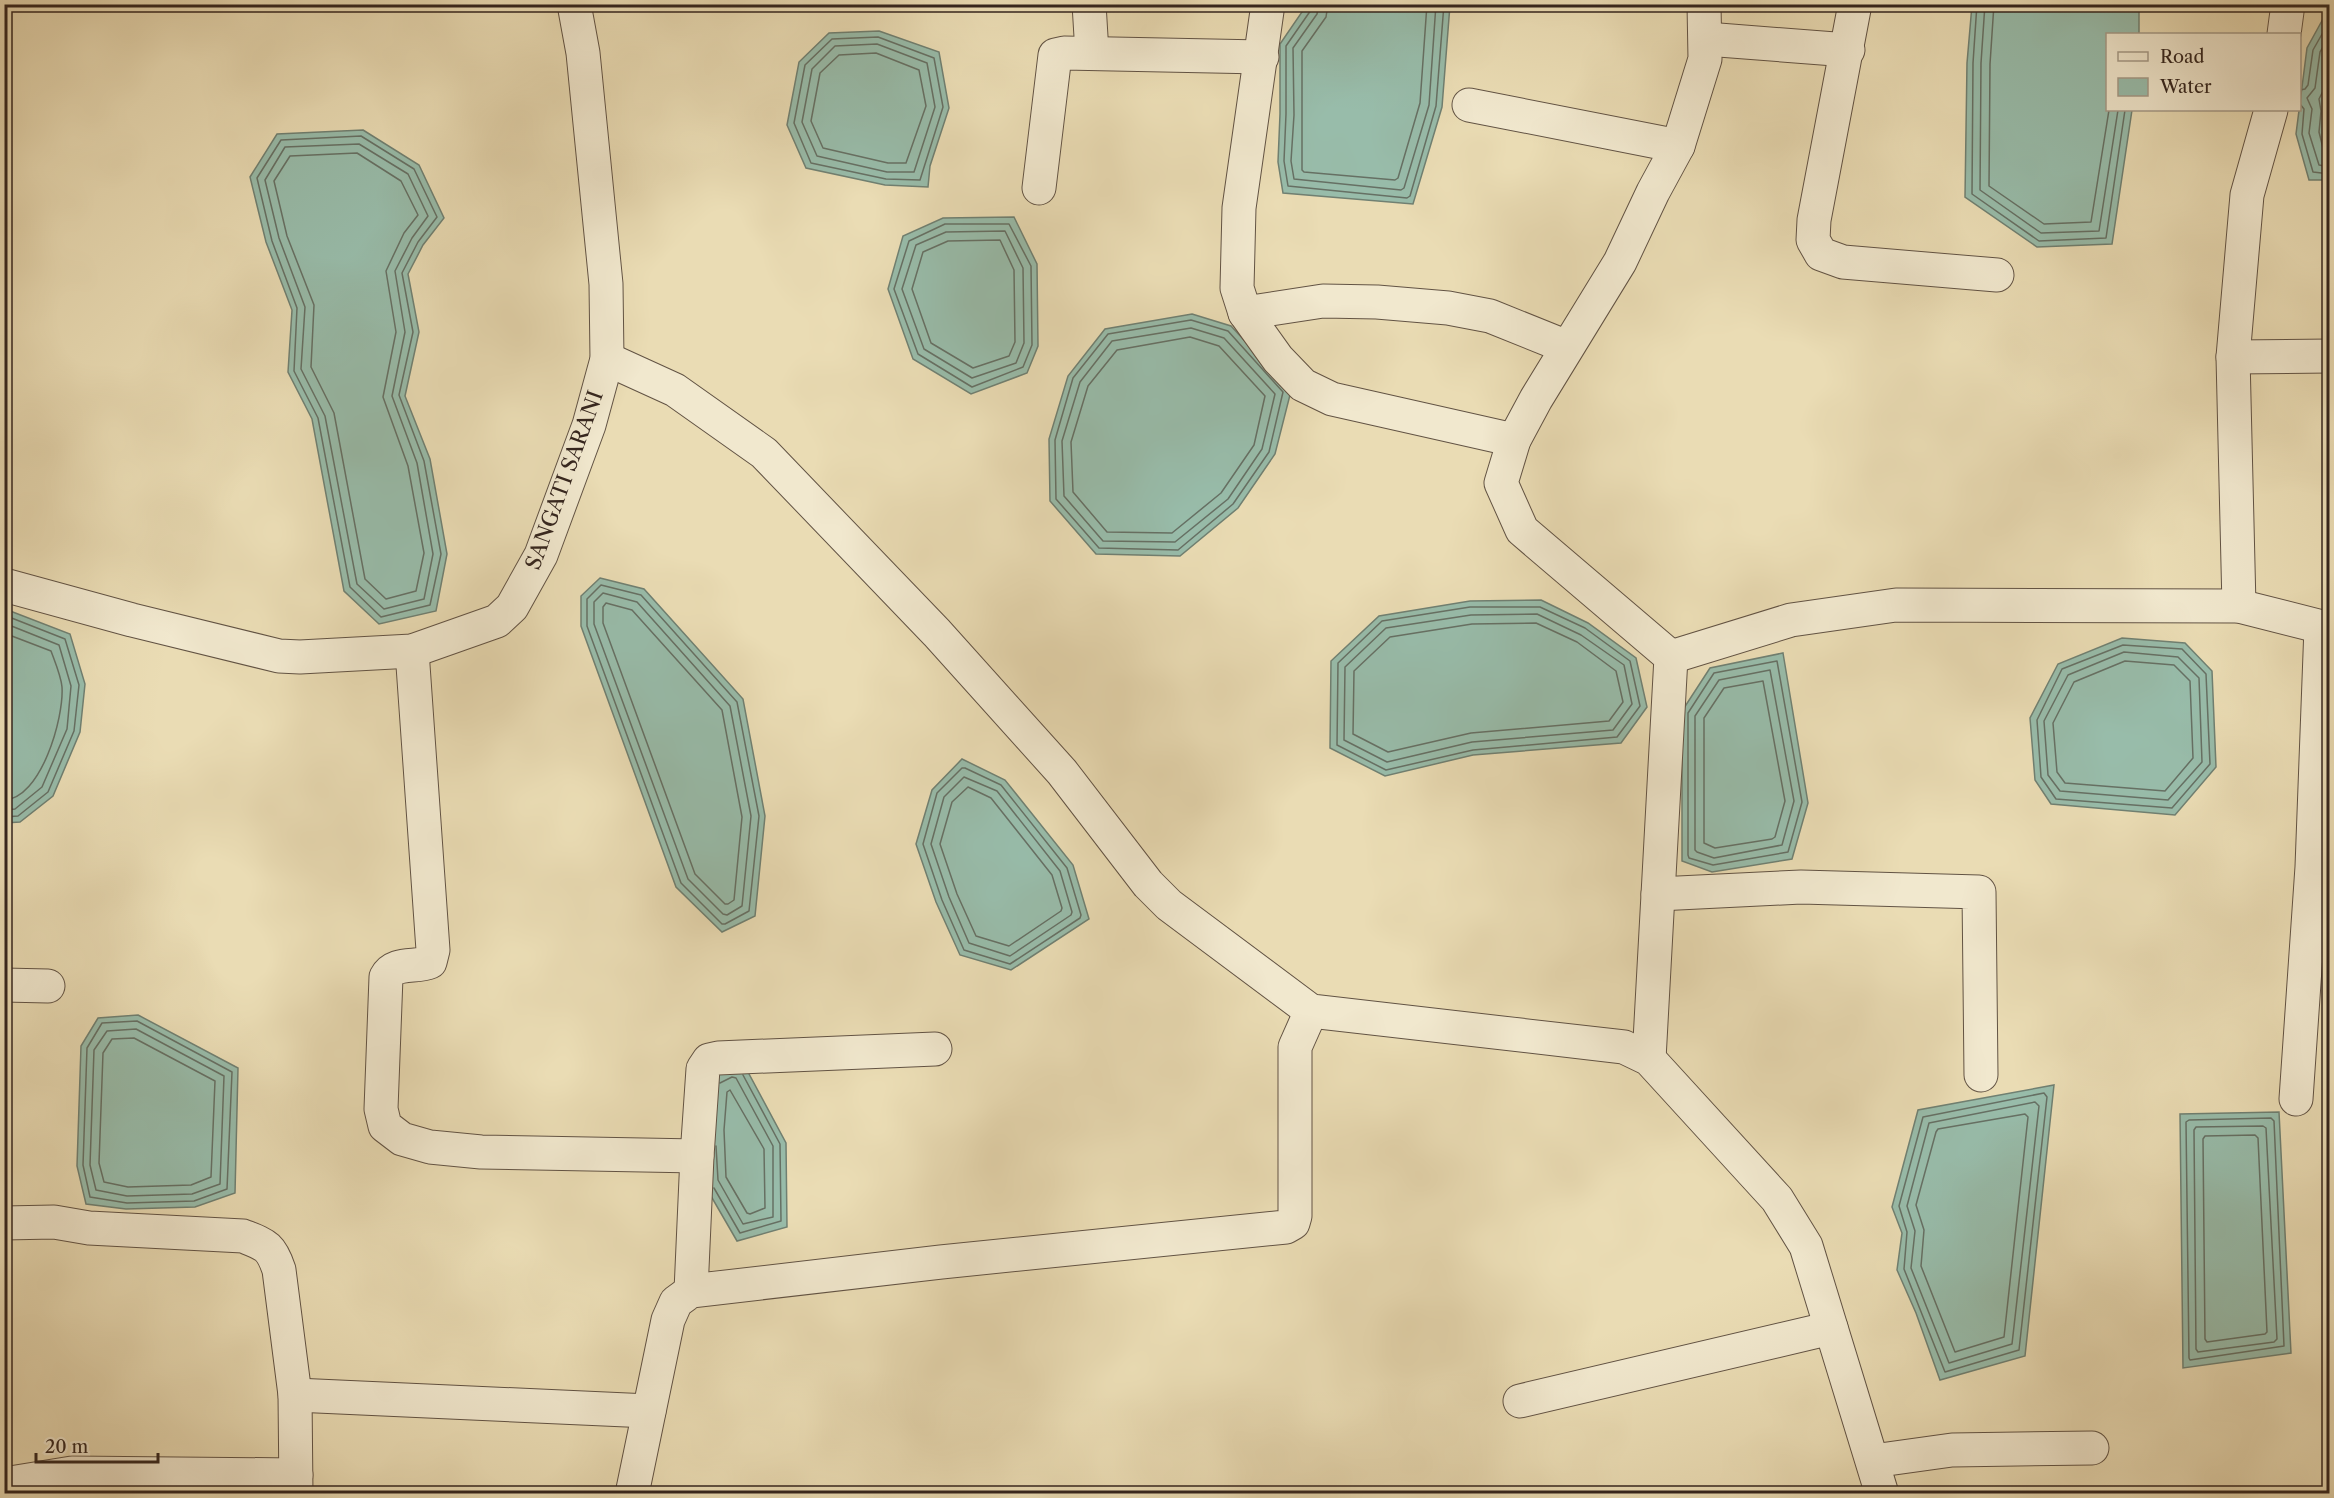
<svg xmlns="http://www.w3.org/2000/svg" width="2334" height="1498" viewBox="0 0 2334 1498" font-family="'Libre Caslon Text',serif">
  <style>
    .water { fill: #98bcaa; stroke: #708072; stroke-width: 1.5 }
    .lines { fill: none; stroke-linecap: round; stroke-linejoin: round }
    .shore { stroke: #667064; stroke-width: 1.5 }
    .minor-casing { stroke: #625344; stroke-width: 35 }
    .minor { stroke: #f1e8ce; stroke-width: 33 }
    .labels { text-anchor: middle; dominant-baseline: central; stroke-width: 4.5; stroke-linejoin: round; paint-order: stroke }
    .street-label { font-size: 21px; fill: #34251e; stroke: #f1e8ce }
  </style>
  <rect width="100%" height="100%" fill="#eadcb4"/>
  <filter id="stains"><feTurbulence type="fractalNoise" baseFrequency=".00333" numOctaves="4"/><feColorMatrix values="0 0 0 0 .2 0 0 0 0 .09 0 0 0 0 .02 0 0 0 .5 -.17"/></filter>
  <radialGradient id="worn" r=".72"><stop offset=".6" stop-color="#630" stop-opacity="0"/><stop offset="1" stop-color="#630" stop-opacity=".3"/></radialGradient>
  <g class="water">
    <polygon points="1311,4 1450,5 1442,107 1413,204 1283,193 1278,162 1280,114 1280,44 1306,6"/>
    <polygon points="1972,5 2139,5 2139,34 2108,34 2108,110 2132,110 2112,244 2037,247 1965,197 1967,63"/>
    <polygon points="2329,8 2329,180 2309,180 2296,134 2307,48"/>
    <polygon points="879,31 939,52 949,108 930,166 928,187 885,185 806,168 787,125 799,62 829,33"/>
    <polygon points="363,130 419,165 444,218 423,245 408,274 419,332 405,396 430,459 447,554 436,611 379,624 344,591 312,419 288,372 292,310 266,242 250,177 277,134"/>
    <polygon points="1014,217 1037,264 1038,346 1027,373 971,394 913,359 888,289 903,236 943,218"/>
    <polygon points="1192,314 1231,326 1291,391 1275,454 1238,508 1180,556 1096,554 1050,501 1049,439 1068,376 1105,329"/>
    <polygon points="600,578 644,589 743,699 765,816 755,916 722,932 676,887 581,626 581,596"/>
    <polygon points="1541,600 1588,623 1636,658 1647,707 1621,743 1473,755 1385,776 1330,748 1331,661 1379,616 1470,601"/>
    <polygon points="5,609 70,634 85,684 80,732 53,796 20,822 5,823"/>
    <polygon points="2122,638 2185,643 2212,671 2216,767 2175,815 2051,804 2035,780 2030,718 2058,664"/>
    <polygon points="1783,653 1808,803 1792,859 1712,872 1682,861 1682,711 1710,668"/>
    <polygon points="962,759 1005,780 1073,865 1089,919 1011,970 960,955 936,902 916,844 932,790"/>
    <polygon points="138,1015 238,1068 235,1193 195,1207 126,1209 86,1204 77,1166 81,1046 98,1018"/>
    <polygon points="741,1059 786,1143 787,1227 737,1241 704,1184 706,1075"/>
    <polygon points="2054,1085 2025,1356 1940,1380 1916,1313 1897,1270 1902,1233 1892,1207 1918,1110"/>
    <polygon points="2279,1112 2291,1353 2183,1368 2180,1114"/>
  </g>
  <g class="lines">
    <g class="shore">
      <polyline points="1312,4 1311,10 1286,46 1286,114 1284,161 1288,186 1407,198 1410,196 1436,106 1444,4"/>
      <polyline points="1319,4 1317,14 1293,48 1294,115 1291,161 1294,179 1401,190 1404,188 1429,105 1436,4"/>
      <polyline points="1328,4 1326,17 1302,51 1302,170 1304,172 1395,180 1398,178 1420,103 1427,4"/>
      <polyline points="1977,4 1973,63 1972,194 2039,241 2106,238 2125,110"/>
      <polyline points="1985,4 1981,63 1980,190 2041,233 2099,231 2118,110"/>
      <polyline points="1994,4 1990,64 1989,186 2044,224 2091,222 2109,110"/>
      <polyline points="2330,36 2320,52 2315,88 2307,98 2312,109 2309,133 2319,165 2330,167"/>
      <polygon points="878,37 934,58 943,107 920,180 886,179 811,163 794,123 805,65 832,39"/>
      <polygon points="877,44 927,63 935,107 914,172 887,172 817,156 802,122 812,69 835,46"/>
      <polygon points="876,53 919,70 926,106 906,163 888,163 823,148 811,121 820,73 839,55"/>
      <polyline points="2330,54 2324,89 2319,99 2321,111 2319,132 2325,156 2330,158"/>
      <polyline points="2300,90 2305,89 2308,85 2313,50 2330,20"/>
      <polyline points="2300,104 2304,109 2302,134 2313,172 2330,174"/>
      <polygon points="361,136 414,169 437,217 418,242 402,273 413,332 399,395 424,461 441,554 430,605 381,617 350,587 318,418 294,371 297,308 272,241 257,178 281,140"/>
      <polygon points="359,144 408,174 428,216 412,238 395,271 405,332 392,396 417,463 433,554 424,599 384,609 357,584 325,416 301,369 305,307 279,238 265,180 285,147"/>
      <polygon points="357,153 401,181 418,215 404,233 386,271 396,332 383,397 408,466 424,553 416,591 386,599 365,579 334,413 311,367 314,305 287,236 274,181 290,156"/>
      <polygon points="945,224 1009,224 1031,266 1032,345 1023,367 972,387 918,354 894,289 909,241"/>
      <polygon points="1005,231 1023,268 1024,343 1016,363 972,378 924,349 902,289 916,245 946,232"/>
      <polygon points="1000,240 1014,270 1015,342 1009,356 973,368 931,343 912,289 923,252 948,241"/>
      <polygon points="1191,320 1228,331 1283,392 1269,452 1233,504 1178,550 1099,548 1056,499 1055,440 1073,378 1108,334"/>
      <polygon points="1191,328 1224,338 1275,394 1262,449 1228,499 1175,542 1103,541 1064,496 1062,441 1080,382 1112,341"/>
      <polygon points="1190,337 1219,346 1265,396 1254,445 1221,493 1172,533 1107,532 1073,492 1071,442 1088,386 1117,350"/>
      <polygon points="601,585 641,595 737,702 759,816 749,911 725,924 722,924 681,883 587,626 587,599"/>
      <polygon points="603,593 637,602 730,706 751,816 742,906 727,915 723,914 688,879 594,624 594,602"/>
      <polygon points="606,603 632,610 722,710 742,817 734,900 728,904 725,904 695,874 603,623 603,607"/>
      <polygon points="1470,607 1540,607 1585,628 1630,661 1640,706 1617,737 1473,750 1386,770 1337,745 1338,663 1382,621"/>
      <polygon points="1537,614 1581,635 1624,665 1632,704 1613,730 1472,742 1387,762 1344,740 1345,667 1386,628 1471,615"/>
      <polyline points="4,615 65,639 79,685 74,731 48,792 18,816 4,817"/>
      <polyline points="4,623 59,645 71,686 67,729 42,787 15,809 4,810"/>
      <polygon points="1536,623 1577,642 1616,671 1623,702 1609,721 1471,733 1388,752 1353,734 1354,671 1390,637 1472,624"/>
      <path d="M 4,633 L 51,651 C 55,662 61,676 62,687 C 64,718 41,799 4,800"/>
      <polygon points="2123,645 2182,649 2206,674 2210,764 2172,808 2056,799 2041,777 2037,720 2062,669"/>
      <polygon points="2124,652 2178,657 2199,678 2202,762 2168,800 2060,791 2048,775 2044,721 2068,675"/>
      <polygon points="1777,661 1802,802 1788,852 1713,865 1689,858 1688,855 1688,713 1714,673"/>
      <polygon points="2125,661 2174,665 2190,681 2193,758 2165,791 2065,783 2057,772 2053,723 2074,682"/>
      <polygon points="1770,670 1794,801 1782,845 1714,858 1697,852 1695,850 1695,716 1719,680"/>
      <polygon points="1763,681 1785,801 1775,837 1772,839 1715,848 1704,843 1704,718 1724,688"/>
      <polygon points="962,768 965,768 1001,785 1067,868 1081,915 1080,918 1010,964 964,950 942,900 923,844 937,793"/>
      <polygon points="964,777 997,791 1060,871 1072,912 1071,915 1010,956 969,943 949,897 931,844 944,797"/>
      <polygon points="968,787 991,798 1052,875 1062,908 1061,911 1009,946 976,936 957,894 940,844 952,802"/>
      <polygon points="137,1021 232,1072 227,1189 194,1201 127,1203 90,1197 83,1165 87,1048 102,1023"/>
      <polygon points="136,1029 224,1076 220,1184 192,1194 127,1196 96,1190 90,1165 94,1050 107,1031"/>
      <polygon points="134,1038 215,1081 211,1177 191,1185 128,1187 104,1182 99,1163 103,1053 112,1039"/>
      <polygon points="730,1090 764,1149 765,1208 750,1214 747,1213 726,1177 724,1130 727,1092"/>
      <polygon points="2044,1093 2047,1097 2019,1350 1945,1372 1904,1269 1907,1232 1899,1206 1923,1117"/>
      <polygon points="2035,1102 2039,1106 2012,1344 1949,1363 1911,1268 1915,1231 1907,1206 1929,1123"/>
      <polygon points="2025,1114 2028,1117 2004,1337 1955,1352 1921,1266 1924,1230 1916,1205 1936,1132 1938,1129"/>
      <polygon points="2271,1118 2274,1121 2284,1346 2190,1360 2189,1358 2186,1122 2189,1120"/>
      <polygon points="2263,1126 2266,1128 2277,1339 2274,1342 2198,1352 2196,1349 2194,1130 2196,1127"/>
      <polygon points="2255,1135 2258,1138 2267,1332 2265,1334 2207,1342 2205,1339 2203,1139 2205,1136"/>
      <polyline points="716,1146 718,1180 743,1224 773,1217 773,1146 736,1078 732,1077 720,1083"/>
      <polyline points="714,1188 740,1233 781,1221 780,1144 743,1075"/>
    </g>
    <defs>
      <g id="minor">
        <polyline points="1089,4 1092,53"/>
        <polyline points="1268,4 1239,208 1237,288 1245,313 1278,359 1303,385 1332,399 1514,440"/>
        <polyline points="1855,4 1814,220 1813,240 1821,254 1843,262 1997,275"/>
        <polyline points="2284,34 2288,4"/>
        <polyline points="1706,39 1848,50"/>
        <polyline points="1469,105 1678,146"/>
        <polyline points="1039,188 1055,55 1064,53 1262,57"/>
        <polyline points="1245,313 1323,301 1377,302 1448,308 1490,316 1567,347"/>
        <polyline points="2233,357 2330,356"/>
        <polyline points="607,359 675,390 764,453 937,633 1062,772 1148,884 1169,905 1311,1011 1624,1047 1649,1059 1777,1199 1806,1246 1882,1494"/>
        <polyline points="4,585 132,620 279,656 300,657 412,651 497,621 512,607 541,555 589,425 607,359 606,284 583,53 574,4"/>
        <polyline points="2239,606 2233,357 2247,195 2271,110"/>
        <path d="M 412,651 L 433,950 L 430,962 C 416,968 394,961 386,977 L 381,1109 L 385,1126 L 402,1139 L 430,1147 L 481,1152 L 697,1156"/>
        <polyline points="1671,657 1791,620 1896,605 2239,606 2330,629"/>
        <polyline points="1658,894 1801,887 1979,892 1981,1075"/>
        <polyline points="4,985 48,986"/>
        <polyline points="1649,1059 1671,657 1522,530 1501,483 1514,440 1536,399 1620,262 1653,192 1678,146 1705,59 1704,4"/>
        <polyline points="2296,1099 2312,867 2321,627"/>
        <path d="M 4,1223 L 54,1222 L 89,1228 L 243,1236 C 266,1245 271,1246 279,1270 L 295,1395 L 296,1494"/>
        <polyline points="691,1291 697,1156 703,1069 709,1060 718,1058 935,1049"/>
        <polyline points="295,1395 649,1411"/>
        <polyline points="1520,1401 1831,1328"/>
        <polyline points="1873,1461 1952,1450 2092,1448"/>
        <polyline points="4,1484 72,1473 296,1475"/>
        <polyline points="632,1494 668,1320 676,1302 691,1291 941,1262 1286,1227 1293,1223 1295,1216 1295,1047 1311,1011"/>
      </g>
    </defs>
    <use href="#minor" class="minor-casing"/>
    <use href="#minor" class="minor"/>
  </g>
  <g class="labels">
    <g class="street-label">
      <text transform="translate(564 480) rotate(-70)">SANGATI SARANI</text>
    </g>
  </g>
  <rect width="2334" height="1498" fill="none" stroke="#eadcb4" stroke-width="24"/>
  <rect x="6" y="6" width="2322" height="1486" fill="none" stroke="#34251e" stroke-width="3"/>
  <rect x="12" y="12" width="2310" height="1474" fill="none" stroke="#34251e" stroke-width="1.5"/>
  <rect x="2106" y="33" width="195" height="78" fill="#f1e8ce" stroke="#a59a88" stroke-width="1.5"/>
  <rect x="2118" y="52" width="30" height="9" fill="#f1e8ce" stroke="#a59a88" stroke-width="1.5"/>
  <text x="2160" y="63" font-size="18" fill="#34251e">Road</text>
  <rect x="2118" y="78" width="30" height="18" fill="#98bcaa" stroke="#a59a88" stroke-width="1.5"/>
  <text x="2160" y="93" font-size="18" fill="#34251e">Water</text>
  <path d="M36 1453v9h122v-9" fill="none" stroke="#34251e" stroke-width="3"/>
  <text x="45" y="1453" font-size="18" fill="#34251e" stroke="#f1e8ce" stroke-width="4.5" paint-order="stroke">20 m</text>
  <rect width="100%" height="100%" filter="url(#stains)"/>
  <rect width="100%" height="100%" fill="url(#worn)"/>
</svg>
